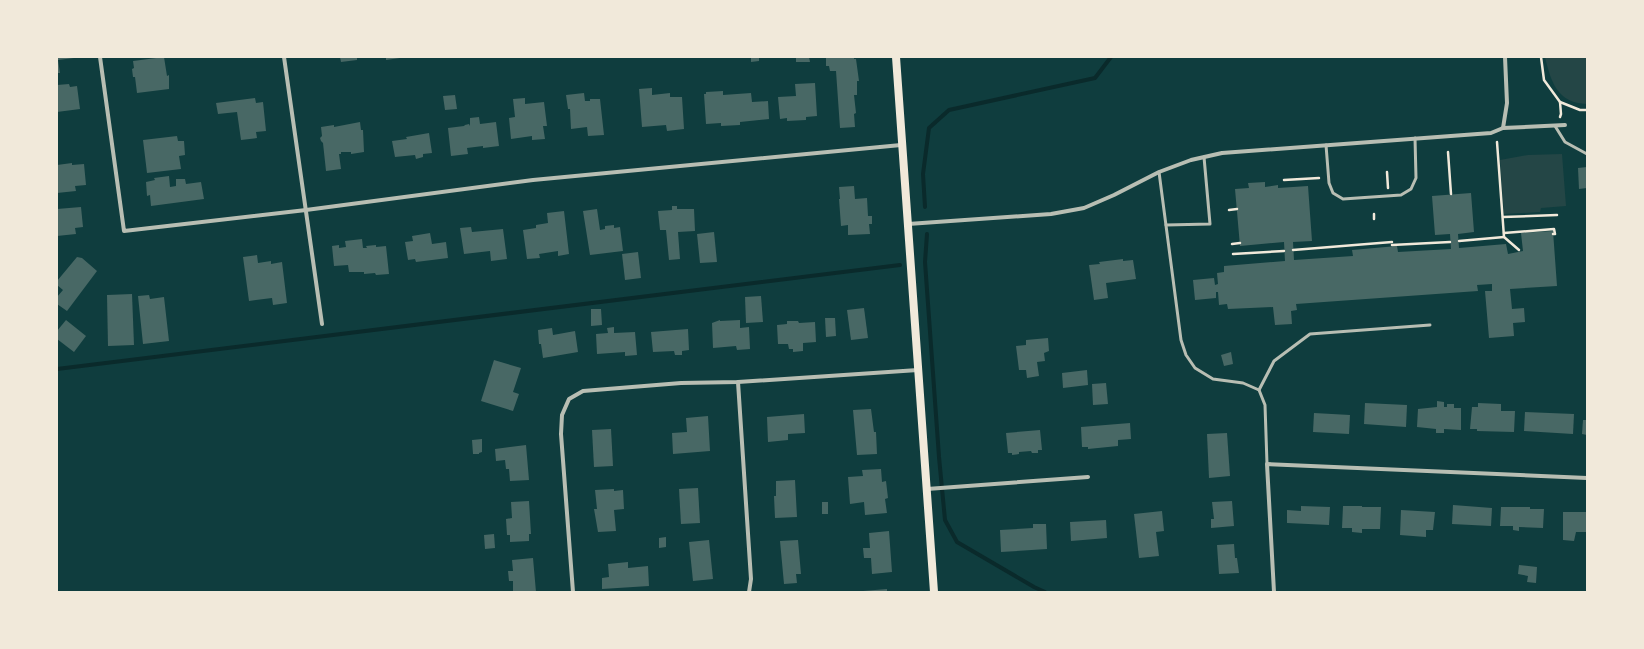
<svg xmlns="http://www.w3.org/2000/svg" width="1644" height="649" viewBox="0 0 1644 649" font-family="'Fira Sans Condensed',sans-serif">
  <style>
    .green { fill: #244646 }
    .lines { fill: none; stroke-linecap: round; stroke-linejoin: round }
    .stream { stroke: #0a2a2b; stroke-width: 4 }
    .building { fill: #486865 }
    .path { stroke: #f1e9da; stroke-width: 2.5 }
    .service { stroke: #b8beb3; stroke-width: 3 }
    .minor { stroke: #b8beb3; stroke-width: 4 }
    .secondary { stroke: #f1e9da; stroke-width: 8 }
  </style>
  <rect width="100%" height="100%" fill="#0f3d3e"/>
  <g class="green">
    <path d="M 1545,57 L 1587,57 L 1587,104 C 1557,103 1551,82 1545,57 Z"/>
    <polygon points="1562,154 1566,206 1541,208 1540,212 1504,214 1500,160 1528,155"/>
  </g>
  <g class="lines">
    <g class="stream">
      <polyline points="925,207 923,174 929,128 949,110 1095,78 1111,57"/>
      <polyline points="927,234 925,262 939,457 945,520 957,542 1034,587 1045,592"/>
      <polyline points="57,369 900,265"/>
    </g>
  </g>
  <g class="building">
    <polygon points="57,57 74,57 74,58 58,60 60,73 57,73"/>
    <polygon points="164,57 167,76 169,75 169,89 137,93 135,77 133,77 132,69 134,68 133,61"/>
    <polygon points="340,57 357,57 357,60 341,62"/>
    <polygon points="386,57 400,57 400,58 386,60"/>
    <polygon points="751,57 759,57 759,61 751,62"/>
    <polygon points="796,57 809,57 810,62 796,62"/>
    <polygon points="826,57 854,57 854,59 856,59 859,81 857,81 857,95 854,95 856,113 854,114 855,127 840,128 836,71 830,71 829,66 826,66"/>
    <polygon points="815,83 817,116 806,117 806,120 787,121 787,118 780,119 778,97 796,96 795,84"/>
    <polygon points="69,84 70,87 77,86 80,109 57,112 57,85"/>
    <polygon points="652,88 652,95 670,93 670,97 682,97 684,129 667,131 666,125 642,127 639,89"/>
    <polygon points="723,91 723,95 751,93 752,102 768,101 769,119 740,122 740,125 721,126 721,123 706,124 704,94 706,94 706,92"/>
    <polygon points="584,93 585,101 590,101 590,99 600,99 604,135 588,136 587,127 571,129 570,109 568,109 566,95"/>
    <polygon points="455,95 457,109 445,110 443,96"/>
    <polygon points="255,98 256,103 263,102 266,131 256,132 257,138 241,140 237,112 218,114 216,103"/>
    <polygon points="525,98 525,104 544,102 547,126 543,126 545,139 532,140 532,136 511,139 509,118 515,117 513,99"/>
    <polygon points="479,117 480,124 496,122 499,146 483,148 483,146 467,148 468,154 451,156 448,128 464,126 465,125 469,124 470,126 470,118"/>
    <polygon points="360,122 361,130 363,130 364,152 351,154 351,152 341,152 341,154 339,154 341,169 326,171 323,143 321,141 320,138 322,136 321,127 334,125 334,127"/>
    <polygon points="429,133 432,153 423,154 423,157 416,159 415,155 395,157 392,141 407,139 406,137"/>
    <polygon points="177,136 178,141 184,141 185,155 179,156 181,169 147,173 143,140"/>
    <polygon points="72,163 72,165 84,164 86,185 75,186 76,191 57,193 57,165"/>
    <polygon points="1587,167 1587,188 1579,189 1578,168"/>
    <polygon points="169,176 170,187 176,186 176,179 185,179 186,184 201,182 204,199 151,206 150,195 147,196 146,182 155,180 154,178"/>
    <polygon points="1265,182 1265,187 1278,185 1278,188 1308,186 1312,241 1293,242 1294,260 1353,256 1352,250 1397,246 1398,252 1451,249 1450,234 1435,235 1432,196 1471,193 1474,232 1458,234 1459,248 1506,244 1508,254 1523,251 1521,233 1553,231 1557,286 1510,289 1512,309 1524,308 1525,322 1513,323 1514,336 1489,338 1485,291 1492,291 1492,284 1477,285 1478,291 1296,304 1297,310 1291,311 1292,324 1275,325 1273,307 1228,309 1227,304 1219,305 1218,292 1216,292 1216,298 1195,300 1193,280 1214,278 1215,285 1218,284 1217,273 1224,272 1224,266 1285,261 1284,242 1240,246 1235,189 1249,188 1248,183"/>
    <polygon points="854,186 855,199 867,198 868,216 872,216 872,224 869,224 870,234 848,235 848,225 841,226 839,199 840,199 839,187"/>
    <polygon points="672,206 677,206 677,209 694,209 695,231 678,232 680,259 669,260 666,230 660,230 658,211 672,210"/>
    <polygon points="81,207 83,227 75,228 76,234 57,236 57,209"/>
    <polygon points="597,209 600,230 605,229 605,226 614,225 614,228 620,227 623,251 590,255 583,211"/>
    <polygon points="564,211 569,254 558,256 558,251 539,254 540,258 527,259 523,230 536,228 536,225 548,223 547,213"/>
    <polygon points="471,227 472,232 503,229 507,259 491,261 490,251 464,254 460,228"/>
    <polygon points="714,232 717,262 700,263 697,234"/>
    <polygon points="430,233 432,244 446,242 448,258 416,262 415,259 408,260 405,242 413,241 412,236"/>
    <polygon points="362,239 363,248 367,248 366,246 376,245 376,247 386,246 389,274 376,275 375,273 364,274 364,272 349,272 348,265 334,266 332,246 339,245 339,248 346,247 345,241"/>
    <polygon points="638,252 641,278 625,280 622,254"/>
    <polygon points="257,255 258,263 271,261 271,264 282,262 287,303 273,305 272,298 249,301 243,257"/>
    <polygon points="77,257 82,258 97,271 67,311 57,304 57,297 63,290 57,285 57,281"/>
    <polygon points="1123,259 1123,261 1133,260 1136,279 1106,283 1108,298 1094,300 1089,265 1100,264 1099,262"/>
    <polygon points="132,294 134,345 108,346 107,295"/>
    <polygon points="149,295 150,299 164,297 169,341 143,344 138,296"/>
    <polygon points="761,296 763,322 746,323 745,297"/>
    <polygon points="864,308 868,338 851,340 847,310"/>
    <polygon points="591,309 601,309 602,325 591,326"/>
    <polygon points="825,318 835,318 836,336 826,337"/>
    <polygon points="66,320 86,336 74,352 57,339 57,331"/>
    <polygon points="720,320 720,321 740,320 740,328 749,327 750,349 737,350 736,346 713,348 712,323"/>
    <polygon points="787,321 798,321 799,323 815,322 816,342 803,343 803,351 793,352 793,349 789,349 788,344 778,344 777,325 787,324"/>
    <polygon points="614,327 614,333 635,332 637,355 625,356 625,352 597,354 596,334 608,333 607,328"/>
    <polygon points="552,328 553,335 575,331 578,352 543,358 541,344 539,344 538,330"/>
    <polygon points="688,329 689,350 682,351 682,355 675,355 674,351 653,352 651,332"/>
    <polygon points="1048,338 1049,351 1044,353 1045,361 1037,362 1039,376 1027,378 1026,370 1019,370 1016,346 1026,345 1026,340"/>
    <polygon points="1231,352 1233,364 1224,366 1221,355"/>
    <polygon points="494,360 521,368 513,392 519,394 513,411 481,401"/>
    <polygon points="1087,370 1088,385 1063,388 1062,373"/>
    <polygon points="1106,383 1108,404 1093,405 1092,384"/>
    <polygon points="1437,401 1444,402 1444,407 1447,407 1447,404 1454,404 1454,408 1461,408 1461,430 1444,429 1444,433 1436,433 1436,429 1417,427 1418,409 1437,407"/>
    <polygon points="1365,403 1407,405 1406,427 1364,424"/>
    <polygon points="1478,403 1501,404 1501,411 1515,411 1514,432 1477,431 1477,429 1470,429 1472,407 1478,407"/>
    <polygon points="871,409 874,432 876,432 877,454 857,455 853,410"/>
    <polygon points="1525,412 1574,414 1573,434 1524,431"/>
    <polygon points="1314,413 1350,415 1349,434 1313,432"/>
    <polygon points="804,414 805,433 788,434 788,440 768,442 767,417"/>
    <polygon points="708,416 710,451 673,454 672,433 687,432 686,418"/>
    <polygon points="1583,420 1587,420 1587,435 1582,434"/>
    <polygon points="1130,423 1131,439 1118,440 1118,446 1088,449 1088,447 1082,447 1081,427"/>
    <polygon points="611,429 613,466 594,467 592,430"/>
    <polygon points="1040,430 1042,450 1038,450 1038,453 1032,453 1031,451 1019,452 1019,454 1012,455 1012,453 1008,453 1006,433"/>
    <polygon points="1227,433 1230,476 1209,478 1207,434"/>
    <polygon points="482,439 482,452 479,453 479,454 473,454 472,440"/>
    <polygon points="526,445 529,480 510,481 509,469 506,469 505,460 496,461 495,449"/>
    <polygon points="881,469 882,482 886,481 888,498 885,499 887,513 865,515 864,502 850,504 848,477 863,476 862,470"/>
    <polygon points="795,480 797,517 775,518 774,496 776,496 776,481"/>
    <polygon points="698,488 700,523 681,524 679,489"/>
    <polygon points="614,489 614,491 623,490 624,509 614,510 616,531 598,532 594,509 597,509 595,490"/>
    <polygon points="529,501 531,534 529,534 529,541 510,542 510,535 507,535 506,519 512,518 511,502"/>
    <polygon points="1232,501 1234,526 1211,528 1211,519 1214,519 1212,502"/>
    <rect x="822" y="502" width="6" height="12"/>
    <polygon points="1453,505 1492,508 1491,526 1452,524"/>
    <polygon points="1301,506 1330,507 1329,525 1287,523 1287,510 1301,511"/>
    <polygon points="1343,506 1362,506 1362,507 1381,507 1380,529 1362,529 1362,533 1352,532 1352,528 1342,528"/>
    <polygon points="1501,507 1530,507 1530,509 1544,509 1543,528 1519,527 1519,531 1513,530 1513,526 1500,526"/>
    <polygon points="1401,510 1435,512 1433,530 1426,530 1426,537 1400,535"/>
    <polygon points="1162,511 1164,531 1156,532 1159,556 1139,558 1134,514"/>
    <polygon points="1563,512 1587,512 1587,532 1576,532 1574,541 1563,540"/>
    <polygon points="1106,520 1107,538 1071,541 1070,522"/>
    <polygon points="1033,524 1046,524 1047,549 1001,552 1000,530 1033,528"/>
    <polygon points="889,531 892,572 872,574 871,558 864,558 863,548 870,548 869,533"/>
    <polygon points="494,534 495,548 485,549 484,535"/>
    <polygon points="666,537 666,547 659,548 659,538"/>
    <polygon points="709,540 713,579 693,581 689,542"/>
    <polygon points="798,540 801,574 796,574 797,583 784,584 780,541"/>
    <polygon points="1234,544 1235,558 1237,558 1239,573 1219,574 1217,545"/>
    <polygon points="533,558 536,592 513,592 513,581 509,581 508,571 513,571 512,560"/>
    <polygon points="628,562 628,568 648,566 649,586 602,589 602,578 609,577 608,564"/>
    <polygon points="1519,565 1537,567 1536,583 1527,582 1528,576 1518,574"/>
    <polygon points="887,589 887,592 863,592 863,591"/>
  </g>
  <g class="lines">
    <g class="path">
      <polyline points="1541,57 1544,80 1560,102 1580,110 1587,110"/>
      <polyline points="1560,117 1561,114 1560,102"/>
      <polyline points="1497,142 1504,237 1519,250"/>
      <polyline points="1448,152 1451,194"/>
      <polyline points="1387,172 1388,188"/>
      <polyline points="1284,180 1319,178"/>
      <polyline points="1229,210 1237,209"/>
      <polyline points="1374,214 1374,219"/>
      <polyline points="1503,217 1557,215"/>
      <polyline points="1504,233 1554,229 1555,234 1553,234"/>
      <polyline points="1459,241 1504,237"/>
      <polyline points="1232,244 1240,243"/>
      <polyline points="1392,245 1450,242"/>
      <polyline points="1293,250 1392,242"/>
      <polyline points="1233,254 1284,251"/>
    </g>
    <g class="service">
      <polyline points="1555,126 1565,142 1587,154"/>
      <polyline points="1326,145 1329,183 1333,193 1343,199 1401,195 1411,189 1416,178 1415,138"/>
      <polyline points="1159,172 1181,340 1186,355 1195,368 1213,379 1243,383 1259,390 1265,405 1267,464"/>
      <polyline points="1166,225 1210,224 1204,157"/>
      <polyline points="1259,390 1274,361 1310,334 1430,325"/>
    </g>
    <g class="minor">
      <polyline points="100,57 124,231 306,210 533,180 901,145"/>
      <polyline points="284,57 322,324"/>
      <polyline points="1503,128 1507,103 1505,57"/>
      <polyline points="908,224 1051,214 1084,208 1114,195 1159,172 1191,160 1222,153 1491,133 1503,128 1565,125"/>
      <polyline points="738,382 751,579 749,592"/>
      <polyline points="927,489 1088,477"/>
      <polyline points="573,592 561,434 562,415 569,399 583,391 681,383 738,382 918,370"/>
      <polyline points="1274,592 1267,464 1587,478"/>
    </g>
    <polyline class="secondary" points="896,57 934,592"/>
  </g>
  <rect width="1644" height="649" fill="none" stroke="#f1e9da" stroke-width="116"/>
</svg>
